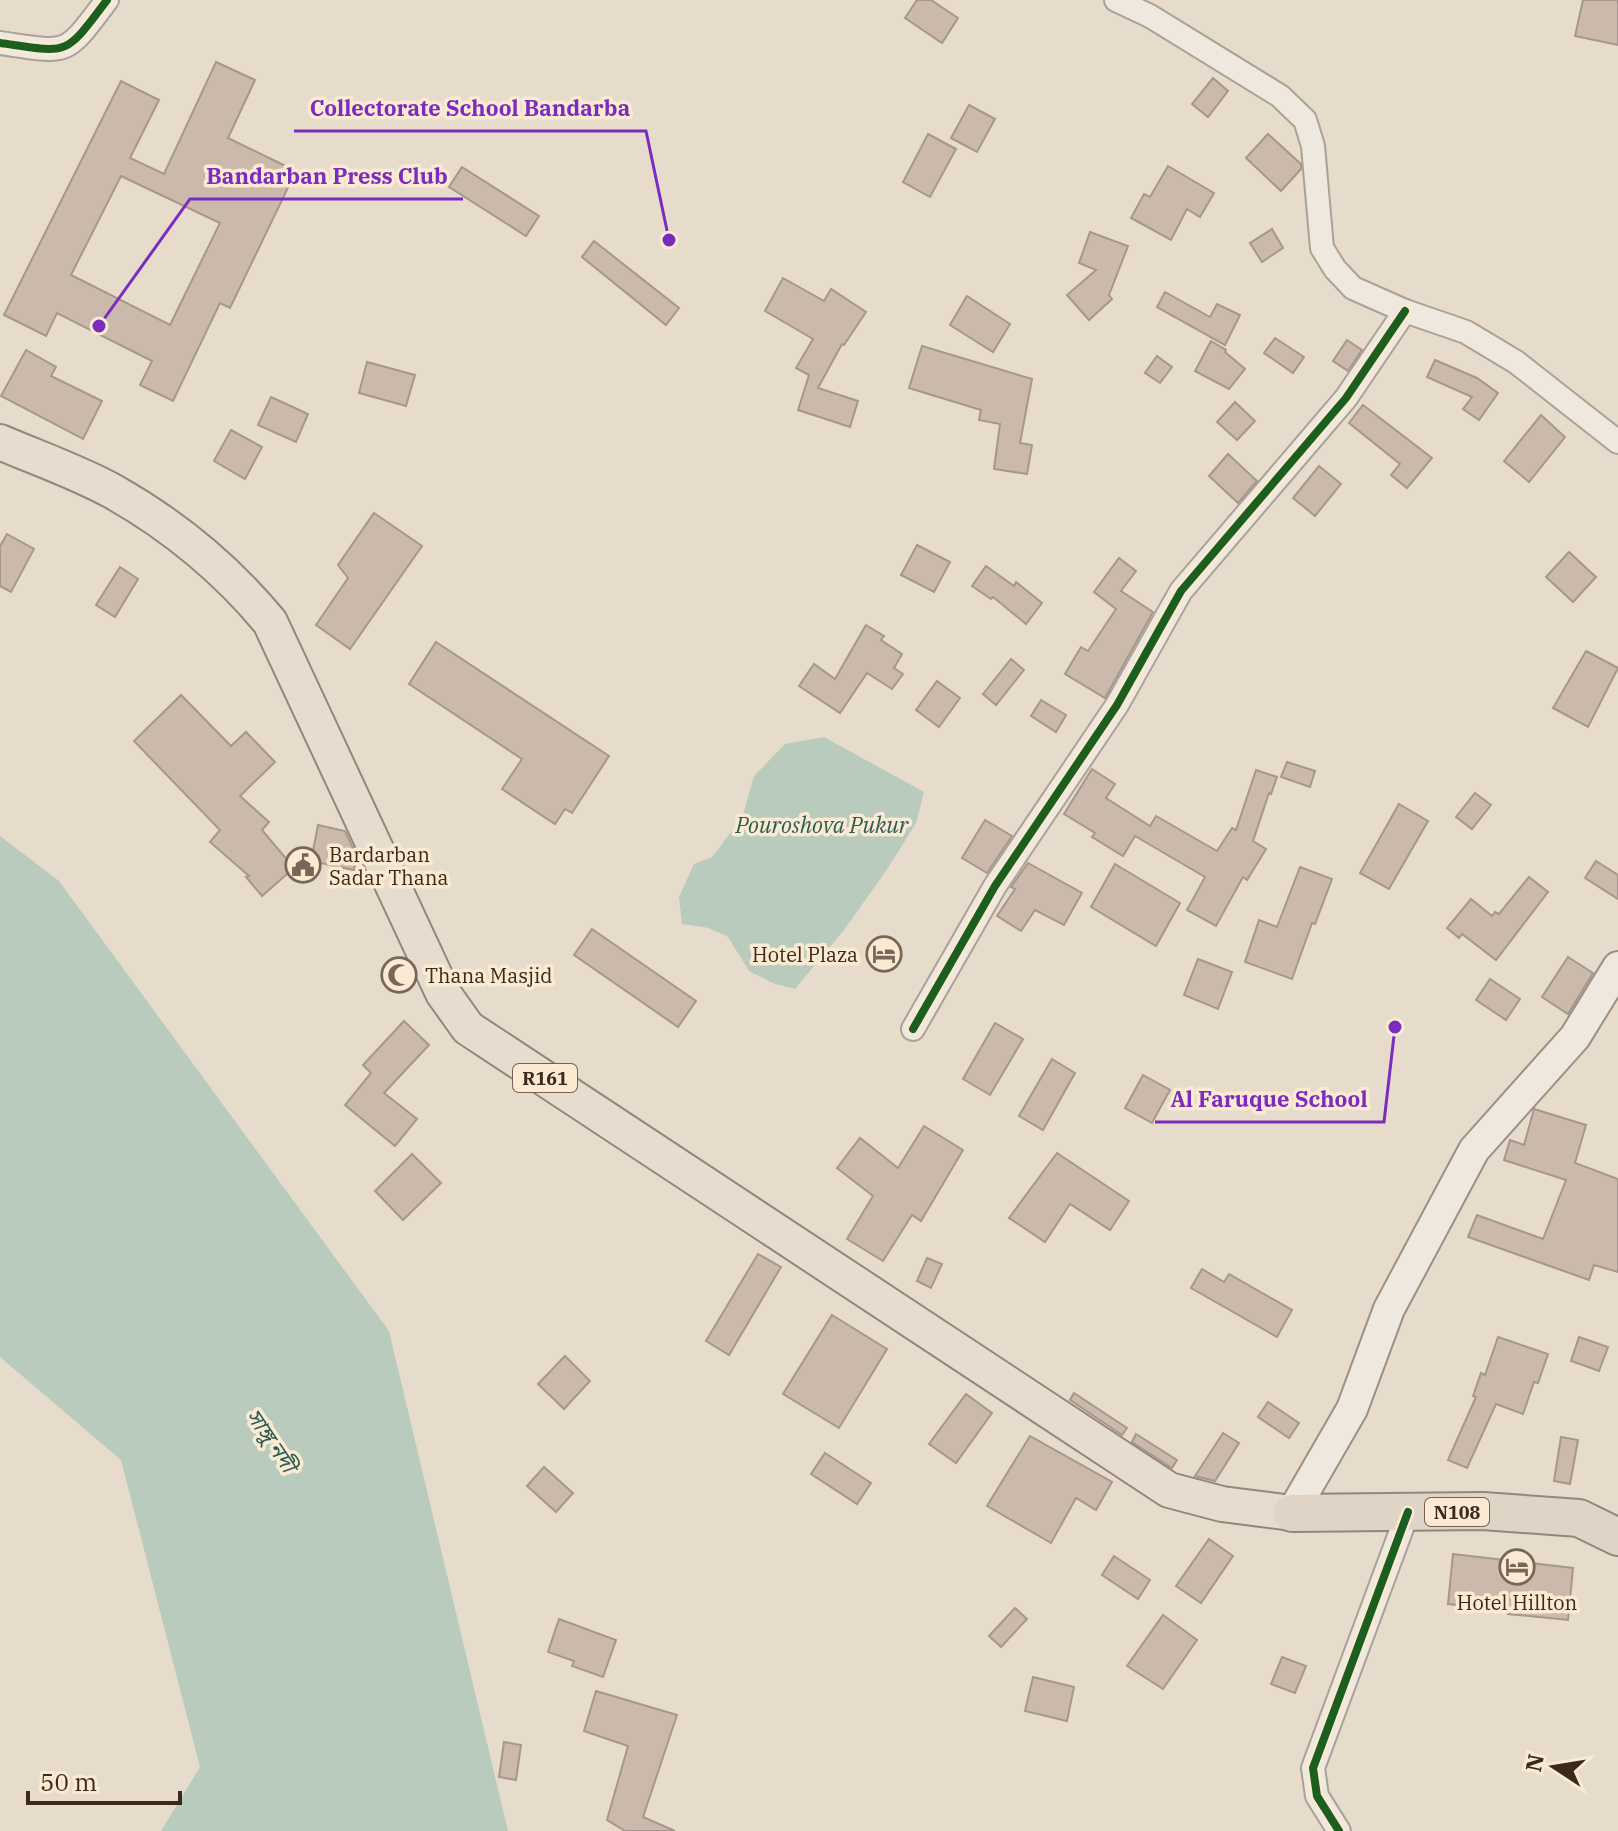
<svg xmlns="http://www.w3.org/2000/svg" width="1618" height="1831" viewBox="0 0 1618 1831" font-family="'IBM Plex Serif','Noto Sans Bengali',serif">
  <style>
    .water { fill: #b8cbbd }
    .building { fill: #cbb9ac; stroke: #a7978b; stroke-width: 2; fill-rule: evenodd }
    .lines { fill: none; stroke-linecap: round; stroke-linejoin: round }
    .minor-casing { stroke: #aca195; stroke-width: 26 }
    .secondary-casing { stroke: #9b9085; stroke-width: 34 }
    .primary-casing { stroke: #91877c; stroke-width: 38 }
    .trunk-casing { stroke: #91877c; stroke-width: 40 }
    .minor { stroke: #eee8df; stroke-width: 22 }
    .secondary { stroke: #eee8df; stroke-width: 30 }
    .primary { stroke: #e6ddcf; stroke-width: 34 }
    .trunk { stroke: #e0d4c6; stroke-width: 36 }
    .cycleway-casing { stroke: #f9ead1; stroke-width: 13 }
    .cycleway { stroke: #1b5e20; stroke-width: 8 }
    .labels { text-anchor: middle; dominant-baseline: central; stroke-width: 7; stroke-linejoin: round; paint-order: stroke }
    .shield { fill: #f9ead1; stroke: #756252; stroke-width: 2 }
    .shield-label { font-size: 18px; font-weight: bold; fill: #3c281c }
    .poi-label { font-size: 20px; fill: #3c281c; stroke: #f9ead1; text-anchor: start }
    .water-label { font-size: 22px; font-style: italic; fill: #2a5d55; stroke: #f9ead1 }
    .leader { fill: none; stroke: #7b2cbf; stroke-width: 3 }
    .callout-dot { fill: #7b2cbf; stroke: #f9ead1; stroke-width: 3 }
    .callout-label { font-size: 22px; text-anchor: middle; font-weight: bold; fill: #7b2cbf; stroke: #f9ead1; stroke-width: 7; stroke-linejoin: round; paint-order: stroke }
  </style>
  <rect width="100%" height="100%" fill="#e7dccb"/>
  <g class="water">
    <polygon points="824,737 924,792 916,823 888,868 844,930 795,989 775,984 749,971 728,937 709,928 682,924 679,897 694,864 712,857 742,818 754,776 785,744"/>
    <polygon points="0,836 59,881 389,1331 508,1831 161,1831 200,1767 121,1460 0,1357"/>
  </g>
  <g class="building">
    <polygon points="917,0 931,0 958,18 942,43 905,18"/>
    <polygon points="1583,0 1618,0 1618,45 1575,36"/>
    <path d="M 216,62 L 255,80 L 228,138 L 296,171 L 230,308 L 220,303 L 173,401 L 140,385 L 152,361 L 57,313 L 46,336 L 4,315 L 121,81 L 159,100 L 130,158 L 164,174 ZM 121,176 L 220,223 L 170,325 L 71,275 Z"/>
    <polygon points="1213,78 1228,91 1208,117 1192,104"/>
    <polygon points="969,105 995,119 977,152 951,138"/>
    <polygon points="928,134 956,149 930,197 903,182"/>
    <polygon points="1268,134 1301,164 1301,169 1281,191 1246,158"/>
    <polygon points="1168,166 1214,193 1200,217 1187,209 1171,240 1131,218 1144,194 1150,197"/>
    <polygon points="462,167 539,216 526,236 449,187"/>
    <polygon points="1272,229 1283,248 1262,262 1250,243"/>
    <polygon points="1090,232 1128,246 1109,295 1112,299 1089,320 1067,295 1096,270 1079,263"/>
    <polygon points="594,241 679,308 666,325 582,257"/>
    <polygon points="783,278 824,301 831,289 866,312 844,345 842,344 818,388 858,401 850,427 798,410 809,375 796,368 813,339 765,311"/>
    <polygon points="1165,292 1210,317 1217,304 1240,315 1225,345 1157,307"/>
    <polygon points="967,296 1010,324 993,352 950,325"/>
    <polygon points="1275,338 1304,357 1293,373 1264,353"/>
    <polygon points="1347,340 1362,350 1348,371 1333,361"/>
    <polygon points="1211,341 1226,350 1225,352 1245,369 1229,389 1195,371"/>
    <polygon points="922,346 1032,379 1020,443 1032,445 1027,474 994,469 1000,424 979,420 981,410 909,388"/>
    <polygon points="26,350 56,367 51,376 102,401 83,439 1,396"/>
    <polygon points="1157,356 1172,367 1160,383 1145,373"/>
    <polygon points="1435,360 1477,378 1498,393 1479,420 1463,409 1472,397 1427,377"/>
    <polygon points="367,362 415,375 406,406 359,393"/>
    <polygon points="271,397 308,414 296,442 258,425"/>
    <polygon points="1235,402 1255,421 1237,440 1217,422"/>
    <polygon points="1363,405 1432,458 1407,488 1391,475 1400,464 1349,423"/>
    <polygon points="1541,415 1565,437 1529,482 1504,461"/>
    <polygon points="231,430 262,447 245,479 214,461"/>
    <polygon points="1228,454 1257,481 1238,503 1209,476"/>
    <polygon points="1319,466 1341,484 1315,516 1293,498"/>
    <polygon points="374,513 422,546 350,649 316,625 348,578 338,565"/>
    <polygon points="7,534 34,549 11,592 0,586 0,546"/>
    <polygon points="917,545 950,562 934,592 901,575"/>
    <polygon points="1569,552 1596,577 1573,602 1546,577"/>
    <polygon points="1119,558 1136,571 1121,591 1153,612 1105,698 1065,674 1081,647 1088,651 1116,609 1094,592"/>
    <polygon points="986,566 1014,586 1016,582 1042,603 1026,624 993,597 991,599 972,586"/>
    <polygon points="120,567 138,579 115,617 96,605"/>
    <polygon points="866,625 884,636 881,640 902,654 894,668 903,674 892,689 867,673 840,713 799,686 814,664 835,679"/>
    <polygon points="436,642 609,756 572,813 565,809 555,824 502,789 522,759 409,684"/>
    <polygon points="1586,651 1618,668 1588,727 1553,708"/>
    <polygon points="1011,659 1024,670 996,705 983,694"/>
    <polygon points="937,681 960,698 939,727 916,710"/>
    <polygon points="181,695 231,746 246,732 275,762 240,796 269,822 262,830 294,868 262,896 246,877 249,876 210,842 220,830 134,741"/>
    <polygon points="1041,700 1066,715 1056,732 1031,716"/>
    <polygon points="1287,762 1315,771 1310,787 1281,777"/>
    <polygon points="1092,769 1115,784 1106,798 1150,826 1156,816 1217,851 1232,828 1236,830 1256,770 1277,777 1271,794 1269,793 1253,841 1266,849 1247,880 1243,877 1216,926 1187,910 1205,877 1135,836 1123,856 1092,837 1095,833 1064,814"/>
    <polygon points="1475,793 1491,805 1472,829 1456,817"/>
    <polygon points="1399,804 1428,821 1389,889 1360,873"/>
    <polygon points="985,820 1012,836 987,873 962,858"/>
    <polygon points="318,825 345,831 357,856 354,870 311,861"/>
    <polygon points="1596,861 1618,875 1618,899 1585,878"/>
    <polygon points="1028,863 1082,893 1064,925 1035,910 1021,931 997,916 1015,889 1011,887"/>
    <polygon points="1115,864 1180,903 1156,946 1091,907"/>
    <polygon points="1300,867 1332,879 1315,924 1312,923 1292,979 1245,962 1259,920 1277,927"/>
    <polygon points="1529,877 1548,892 1496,960 1462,934 1459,938 1447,928 1471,899 1492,916 1495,912 1499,914"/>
    <polygon points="592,929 696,1001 678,1027 574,955"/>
    <polygon points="1568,957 1593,973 1568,1014 1542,997"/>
    <polygon points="1198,959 1232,972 1218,1009 1184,995"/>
    <polygon points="1490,979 1520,999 1506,1020 1476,1000"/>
    <polygon points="404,1021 429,1045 384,1093 417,1119 395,1146 345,1105 371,1073 363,1065"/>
    <polygon points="995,1023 1023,1039 990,1095 963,1079"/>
    <polygon points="1052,1059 1075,1073 1043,1130 1019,1116"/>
    <polygon points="1143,1075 1170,1090 1152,1123 1125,1108"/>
    <polygon points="1534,1109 1586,1125 1575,1163 1618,1179 1618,1272 1594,1265 1589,1280 1468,1237 1477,1215 1543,1239 1566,1180 1504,1160 1510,1140 1524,1145"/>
    <polygon points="924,1126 963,1150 921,1221 912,1215 883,1261 847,1239 873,1196 837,1168 860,1138 898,1168"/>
    <polygon points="1057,1153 1129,1201 1110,1230 1070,1204 1045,1242 1009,1218"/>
    <polygon points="412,1154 441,1183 403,1220 375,1191"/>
    <polygon points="758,1254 781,1267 729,1355 706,1341"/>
    <polygon points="927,1258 942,1264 931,1288 917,1281"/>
    <polygon points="1202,1269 1224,1282 1229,1274 1292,1310 1277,1337 1191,1288"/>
    <polygon points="832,1315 887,1349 839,1428 783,1394"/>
    <polygon points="1498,1337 1548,1354 1538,1383 1534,1382 1523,1414 1496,1404 1467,1468 1448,1460 1476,1397 1473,1396 1481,1373 1485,1375"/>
    <polygon points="1579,1337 1608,1347 1599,1371 1571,1361"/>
    <polygon points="565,1356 590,1381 564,1409 538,1384"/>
    <polygon points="1074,1393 1127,1428 1122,1435 1070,1400"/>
    <polygon points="966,1394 992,1413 956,1463 929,1444"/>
    <polygon points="1268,1402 1299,1423 1289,1438 1258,1417"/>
    <polygon points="1223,1433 1239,1443 1215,1481 1195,1476"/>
    <polygon points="1136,1434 1177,1460 1172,1468 1132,1442"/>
    <polygon points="1030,1436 1112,1482 1096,1510 1076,1498 1051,1543 987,1506"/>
    <polygon points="1561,1437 1578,1440 1570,1484 1554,1481"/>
    <polygon points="825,1453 871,1483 857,1504 811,1474"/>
    <polygon points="544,1467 573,1493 556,1512 527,1486"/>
    <polygon points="1209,1539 1233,1556 1201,1603 1176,1586"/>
    <polygon points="1453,1554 1573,1568 1568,1620 1508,1614 1509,1610 1448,1604"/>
    <polygon points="1114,1556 1150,1580 1138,1599 1102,1575"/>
    <polygon points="1015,1608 1027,1619 1001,1647 989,1636"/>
    <polygon points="1163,1615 1197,1640 1163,1689 1127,1666"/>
    <polygon points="559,1619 616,1640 603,1677 572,1666 574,1661 548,1652"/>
    <polygon points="1282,1657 1306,1666 1295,1693 1271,1684"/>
    <polygon points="1033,1677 1074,1687 1067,1721 1025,1711"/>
    <polygon points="596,1691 677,1715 643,1817 675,1831 625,1831 607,1820 628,1746 584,1731"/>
    <polygon points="504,1742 521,1745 516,1780 499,1777"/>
  </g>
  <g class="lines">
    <defs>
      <g id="minor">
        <polyline points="1116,0 1150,16 1280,96 1305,120 1313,146 1322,248 1335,269 1353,288 1405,311 1466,332 1516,362 1618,442"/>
        <path d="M 0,43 C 70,53 64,57 107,0"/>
        <polyline points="913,1029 995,886 1117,705 1181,591 1346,398 1405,311"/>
        <polyline points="1339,1831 1317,1796 1313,1768 1408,1512"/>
      </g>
      <polyline id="secondary" points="1292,1513 1352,1409 1389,1309 1474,1150 1575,1037 1618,967"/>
      <path id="primary" d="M 0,442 C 37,458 78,472 114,492 C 174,526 226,569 270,622 L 443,993 L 468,1028 L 1169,1490 L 1222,1504 L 1292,1513"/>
      <polyline id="trunk" points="1292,1513 1483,1511 1579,1518 1618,1537"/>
    </defs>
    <use href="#minor" class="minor-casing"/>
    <use href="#secondary" class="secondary-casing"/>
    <use href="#primary" class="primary-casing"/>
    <use href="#trunk" class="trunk-casing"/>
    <use href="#minor" class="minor"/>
    <use href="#secondary" class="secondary"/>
    <use href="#primary" class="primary"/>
    <use href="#trunk" class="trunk"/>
    <defs>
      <g id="cycleway">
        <path d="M 0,43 C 70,53 64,57 107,0"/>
        <polyline points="913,1029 995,886 1117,705 1181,591 1346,398 1405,311"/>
        <polyline points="1339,1831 1317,1796 1313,1768 1408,1512"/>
      </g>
    </defs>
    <use href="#cycleway" class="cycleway-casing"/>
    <use href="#cycleway" class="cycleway"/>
  </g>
  <defs>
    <symbol id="civic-ring" viewBox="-11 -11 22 22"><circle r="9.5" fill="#f9ead1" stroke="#786759" stroke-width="1.5"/><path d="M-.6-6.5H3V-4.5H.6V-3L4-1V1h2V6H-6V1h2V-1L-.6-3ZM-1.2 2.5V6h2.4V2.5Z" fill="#786759"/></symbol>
    <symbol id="hotel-ring" viewBox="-11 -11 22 22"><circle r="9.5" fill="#f9ead1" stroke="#786759" stroke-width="1.5"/><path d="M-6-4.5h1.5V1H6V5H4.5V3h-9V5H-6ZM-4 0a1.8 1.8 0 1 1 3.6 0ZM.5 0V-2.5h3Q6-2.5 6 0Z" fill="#786759"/></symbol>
    <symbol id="mosque-ring" viewBox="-11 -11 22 22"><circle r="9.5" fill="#f9ead1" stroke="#786759" stroke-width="1.5"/><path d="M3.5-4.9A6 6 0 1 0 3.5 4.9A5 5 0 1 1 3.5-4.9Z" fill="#786759"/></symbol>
  </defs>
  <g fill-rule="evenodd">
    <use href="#civic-ring" x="283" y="845" width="40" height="40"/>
    <use href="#hotel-ring" x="864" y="934" width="40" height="40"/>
    <use href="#mosque-ring" x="379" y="955" width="40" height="40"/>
    <use href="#hotel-ring" x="1497" y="1547" width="40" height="40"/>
  </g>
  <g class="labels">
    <g class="shield">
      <rect x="513" y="1064" width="64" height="28" rx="6"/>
      <rect x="1425" y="1498" width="64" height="28" rx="6"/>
    </g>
    <g class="shield-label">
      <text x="545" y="1078">R161</text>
      <text x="1457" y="1512">N108</text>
    </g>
    <g class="poi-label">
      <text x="329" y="854">Bardarban<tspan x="329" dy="23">Sadar Thana</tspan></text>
      <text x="858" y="954" text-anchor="end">Hotel Plaza</text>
      <text x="425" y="975">Thana Masjid</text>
      <text x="1517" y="1602" text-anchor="middle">Hotel Hillton</text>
    </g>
    <g class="water-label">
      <text x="822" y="824">Pouroshova Pukur</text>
      <text transform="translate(272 1440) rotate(56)">সাঙ্গু নদী</text>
    </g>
  </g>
  <path class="leader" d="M669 240L646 131H294M99 326L190 199H463M1395 1027L1384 1122H1155"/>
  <g class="callout-dot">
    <circle cx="669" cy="240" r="8"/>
    <circle cx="99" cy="326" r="8"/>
    <circle cx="1395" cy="1027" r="8"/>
  </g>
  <g class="callout-label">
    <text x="470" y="116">Collectorate School Bandarba</text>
    <text x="327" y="184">Bandarban Press Club</text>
    <text x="1269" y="1107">Al Faruque School</text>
  </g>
  <g transform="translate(1554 1767) rotate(282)" stroke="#f9ead1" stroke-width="6" paint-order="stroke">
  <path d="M0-6L14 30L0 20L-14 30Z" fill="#3c281c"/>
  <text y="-12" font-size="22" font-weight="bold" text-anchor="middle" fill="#3c281c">N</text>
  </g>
  <path d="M28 1791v12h152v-12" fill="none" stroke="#3c281c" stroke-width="4"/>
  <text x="40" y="1791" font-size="24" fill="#3c281c" stroke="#f9ead1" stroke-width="6" paint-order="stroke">50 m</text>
</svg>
